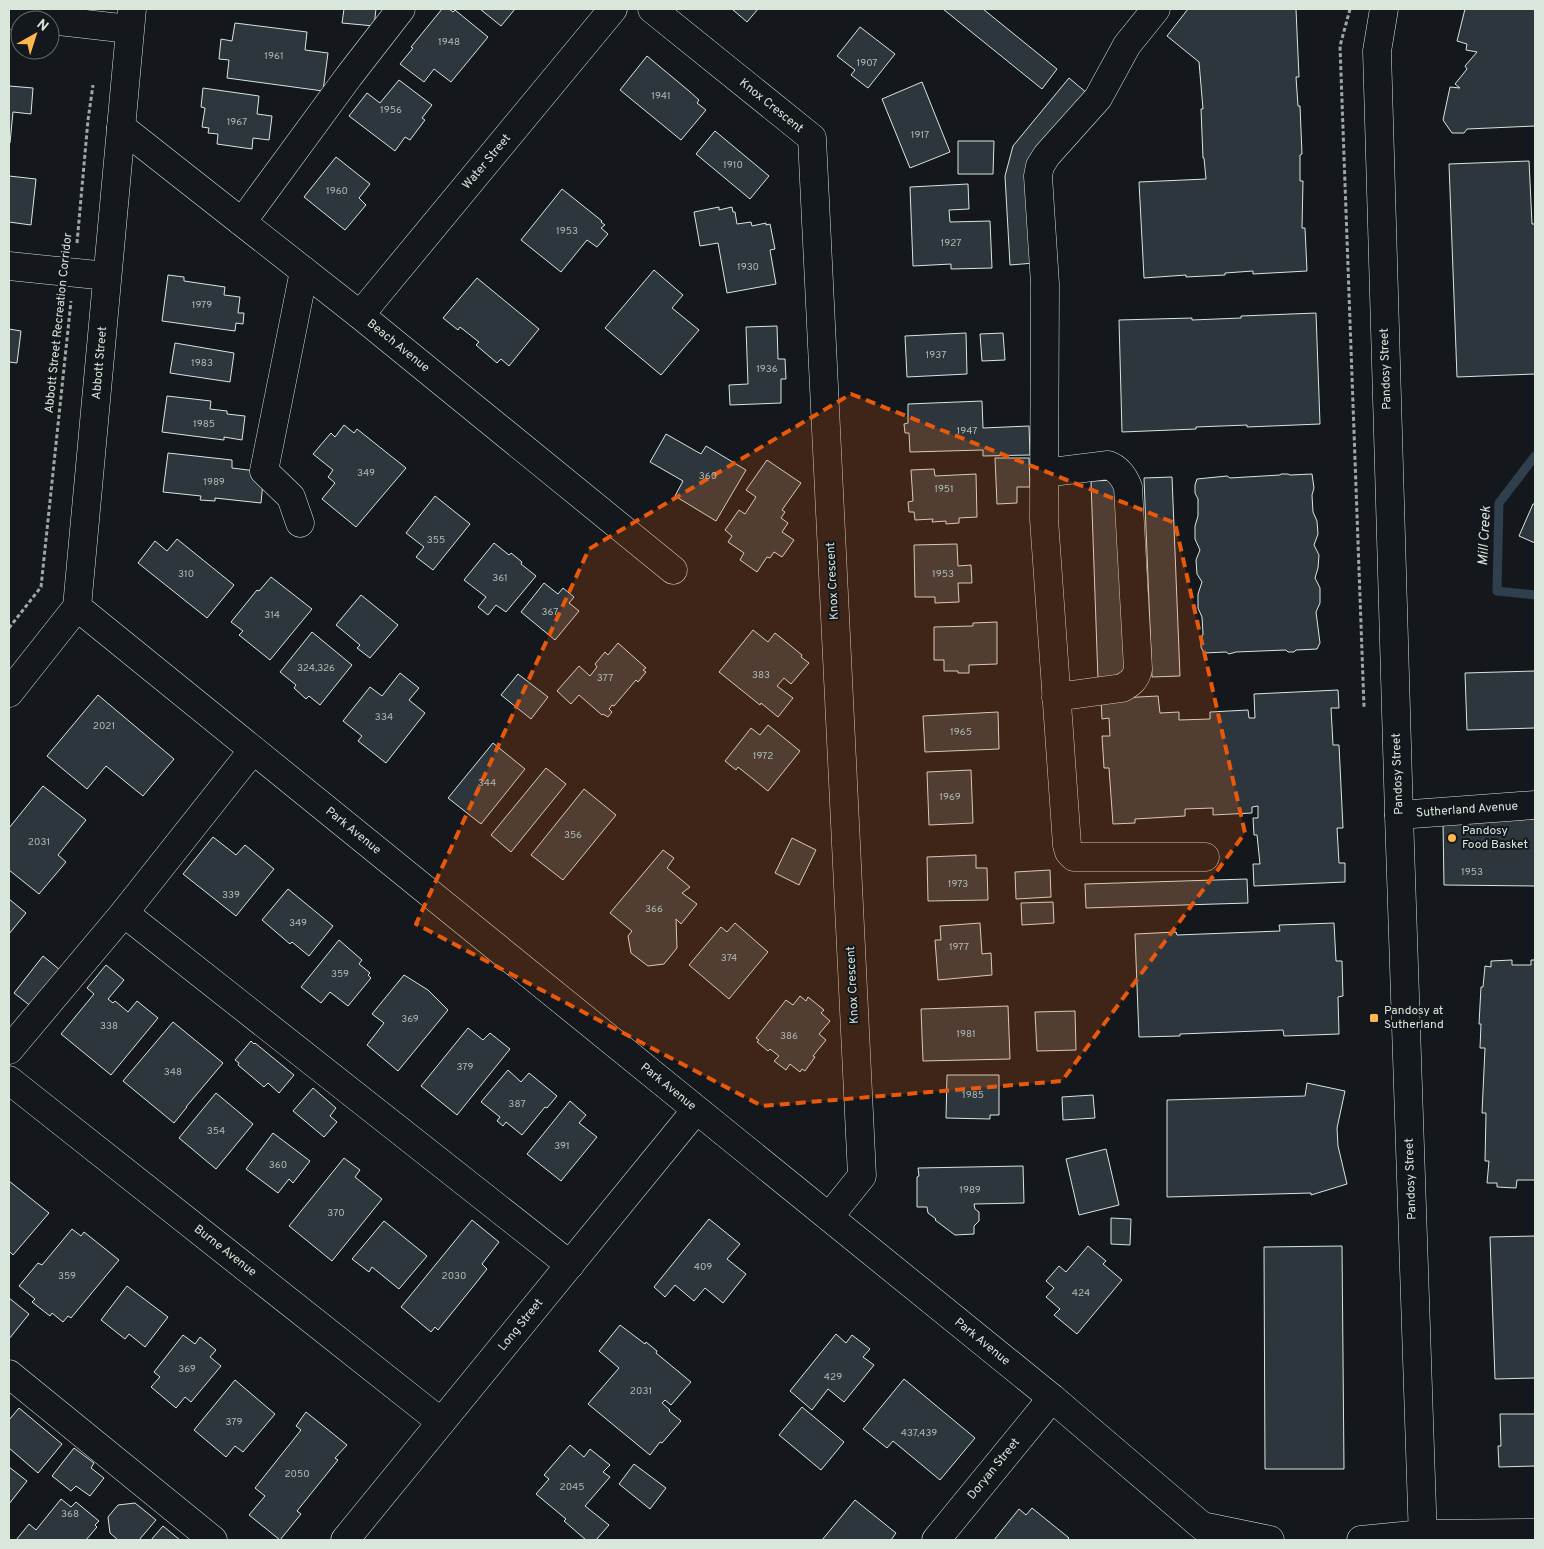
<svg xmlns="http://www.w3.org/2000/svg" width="1544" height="1549" viewBox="0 0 1544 1549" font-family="Overpass,sans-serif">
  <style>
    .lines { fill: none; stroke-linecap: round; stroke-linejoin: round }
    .stream { stroke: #2f3f4d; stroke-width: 9 }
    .building { fill: #2c363c; stroke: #d8e6dc }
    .minor-casing { stroke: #d8e6dc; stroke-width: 29 }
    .major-casing { stroke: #d8e6dc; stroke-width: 29 }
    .path { stroke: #9da8a2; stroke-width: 3; stroke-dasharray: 4 2.5; stroke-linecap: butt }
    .minor { stroke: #14181c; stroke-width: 28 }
    .major { stroke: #14181c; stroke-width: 28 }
    .marked { fill: #e8590c; fill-opacity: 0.2; stroke: #e8590c; stroke-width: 4; stroke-dasharray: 10 6; stroke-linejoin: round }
    .poi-dot { fill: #ffb74d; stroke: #14181c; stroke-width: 2 }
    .labels { text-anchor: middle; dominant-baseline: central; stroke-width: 4; stroke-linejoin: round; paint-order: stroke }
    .number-label { font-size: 10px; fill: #adbab4 }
    .street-label { font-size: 12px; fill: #d8e6dc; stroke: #14181c }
    .poi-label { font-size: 12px; fill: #d8e6dc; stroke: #14181c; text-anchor: start }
    .water-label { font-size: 14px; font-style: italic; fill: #d8e6dc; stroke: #14181c }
  </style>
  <rect width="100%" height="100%" fill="#14181c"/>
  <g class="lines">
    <polyline class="stream" points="1535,456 1499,503 1497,591 1535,595"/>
  </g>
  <g class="building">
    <polygon points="344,9 376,9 374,26 342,23"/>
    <polygon points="442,9 449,9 453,12 455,10 488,37 451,82 434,69 424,82 400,64 413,48 411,47"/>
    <polygon points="480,9 515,9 501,26"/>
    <polygon points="732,9 758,9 747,22"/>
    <polygon points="943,9 983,9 1057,69 1042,89"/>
    <polygon points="1188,9 1296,9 1299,77 1296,77 1298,106 1300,106 1302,154 1300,155 1300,181 1303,181 1302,228 1305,228 1307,271 1253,274 1253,271 1225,273 1225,275 1186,277 1186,275 1144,278 1139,182 1206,179 1204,158 1203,158 1201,109 1203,109 1199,62 1167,36"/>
    <polygon points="1465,9 1535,9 1535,126 1467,129 1464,133 1452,133 1443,120 1450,87 1460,88 1455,84 1467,69 1465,66 1477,52 1466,50 1467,44 1457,41"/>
    <polygon points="235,23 307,32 305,50 328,53 323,91 227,78 229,60 219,59 221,39 232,41"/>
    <polygon points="860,27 895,54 868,88 851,75 855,70 837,56"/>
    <polygon points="647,56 689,91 699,100 697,103 706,110 681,140 620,90"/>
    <polygon points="1069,78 1088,94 1029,176 1034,263 1010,265 1005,176 1013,146"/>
    <polygon points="399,80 432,105 422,118 425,120 410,140 405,137 395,151 349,116 367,93 380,103"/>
    <polygon points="922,82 950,152 910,168 882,99"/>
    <polygon points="9,86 33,88 31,114 13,112 10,143 9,142"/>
    <polygon points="203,88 259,96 257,114 272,116 269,140 253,138 252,149 217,144 218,134 208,133 209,128 202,127 205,108 201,107"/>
    <polygon points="715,131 769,176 750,199 696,154"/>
    <polygon points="958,141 994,141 993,174 958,174"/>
    <polygon points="336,157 370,184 359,198 366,205 345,230 304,197"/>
    <polygon points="1529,161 1532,224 1535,224 1535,374 1457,377 1449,164"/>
    <polygon points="9,176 36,179 31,225 9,222"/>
    <polygon points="968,184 969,209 949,210 950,222 990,221 992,268 951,269 951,264 913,266 910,187"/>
    <polygon points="562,189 602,221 601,222 605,225 601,228 608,234 597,247 587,240 561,272 521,240"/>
    <polygon points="719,207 719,210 732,207 733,212 735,212 737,224 751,222 752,226 766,223 766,225 770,224 775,249 770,250 776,284 727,293 718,243 700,246 694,212"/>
    <polygon points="654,270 683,295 672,308 699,330 661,375 605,328"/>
    <polygon points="168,275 184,277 184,281 225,287 224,295 240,297 238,313 244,313 243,324 236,323 235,331 162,321"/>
    <polygon points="477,278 539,329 509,366 501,359 497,363 476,345 479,342 460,327 458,330 443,318"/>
    <polygon points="1316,313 1320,424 1247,427 1247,425 1196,427 1196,429 1122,432 1119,320 1192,318 1192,320 1241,318 1241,316"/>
    <polygon points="777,326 778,359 785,359 786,379 781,379 781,403 730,405 729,385 748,384 746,327"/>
    <polygon points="9,329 21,331 17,363 9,362"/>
    <polygon points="966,333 967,374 907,377 905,336"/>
    <polygon points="1003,333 1005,360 982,361 980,334"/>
    <polygon points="175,343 234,353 230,382 170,373"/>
    <polygon points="167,396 211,401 210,409 227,411 227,414 245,416 242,440 224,437 224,440 162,432"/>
    <polygon points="982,401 983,428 1029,426 1030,455 983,456 983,450 910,452 909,433 905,433 904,424 908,423 908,404"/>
    <polygon points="344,425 354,433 357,429 406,468 356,527 322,499 335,483 328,477 333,470 313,454 331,433 335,437"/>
    <polygon points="666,434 701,454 706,446 746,470 716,521 675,496 683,481 650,462"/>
    <polygon points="168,453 232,460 232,468 264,472 261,503 215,498 215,501 200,500 201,496 163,492"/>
    <polygon points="995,458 1029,458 1030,487 1017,487 1017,503 997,504"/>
    <polygon points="767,460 801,483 782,510 785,512 781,518 788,523 782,532 794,540 782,557 774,552 770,558 767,557 757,572 740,560 744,553 728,542 732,536 725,530 739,510 745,514 756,497 746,490"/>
    <polygon points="934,469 935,476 976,474 977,517 959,518 959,523 946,524 946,521 932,522 933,519 915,520 914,512 909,512 908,502 913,501 911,470"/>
    <polygon points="1281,474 1288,474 1290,475 1312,474 1314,488 1312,495 1313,512 1317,521 1318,534 1314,545 1319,555 1318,568 1315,578 1320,588 1320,603 1316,612 1320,643 1317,649 1296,650 1294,652 1288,652 1286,650 1236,652 1229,654 1226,652 1204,653 1201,647 1201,639 1203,634 1202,617 1198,608 1198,594 1202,582 1197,574 1196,560 1200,550 1195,539 1195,526 1198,516 1198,499 1195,493 1195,485 1197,479 1227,476 1230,478 1280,475"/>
    <polygon points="1172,477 1180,676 1152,677 1144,478"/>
    <polygon points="1118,480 1126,679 1098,680 1091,481"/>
    <polygon points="435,496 470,524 433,570 416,557 424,547 406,533"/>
    <polygon points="1533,504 1535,504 1535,543 1519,536"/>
    <polygon points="177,539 234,585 207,618 138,563 155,541 167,551"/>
    <polygon points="494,543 509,555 511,553 522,562 521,564 536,576 506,612 496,605 488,615 478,607 486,597 464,580"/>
    <polygon points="957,544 958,566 971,565 972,583 958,583 959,602 935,603 935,597 915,597 914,545"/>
    <polygon points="271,577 312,609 270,660 239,635 243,631 231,622 257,590 259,591"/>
    <polygon points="544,583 558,594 563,588 574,597 569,603 579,611 555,640 521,612"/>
    <polygon points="361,595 398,625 370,658 357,648 360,645 336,625"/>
    <polygon points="997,622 997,664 969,665 969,673 958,673 958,671 944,671 944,660 934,660 934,627 973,626 973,623"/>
    <polygon points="753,630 768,642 775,633 802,655 801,657 809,663 791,684 784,678 777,686 793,698 778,717 761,703 760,705 719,672"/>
    <polygon points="312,632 352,665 320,705 309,696 306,699 294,688 296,685 280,672"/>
    <polygon points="618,643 646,668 643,670 646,672 638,682 636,680 614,706 612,705 609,709 612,712 608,717 603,714 602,715 579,695 571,704 557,691 579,666 590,676 597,667 595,664 605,652 608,655"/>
    <polygon points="1535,671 1535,728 1467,730 1465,673"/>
    <polygon points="400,673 419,688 409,700 425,713 386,763 358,741 362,736 343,721 370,687 382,696"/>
    <polygon points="518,674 548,697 531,719 501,695"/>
    <polygon points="1338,690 1339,708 1331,708 1333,745 1339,745 1343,828 1337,828 1339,863 1345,863 1345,882 1254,886 1253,864 1260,864 1257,835 1254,835 1253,818 1258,818 1258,806 1252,807 1252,813 1213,815 1213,808 1185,809 1185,816 1135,819 1135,823 1113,824 1109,768 1104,768 1102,736 1110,736 1109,718 1102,719 1101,699 1158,696 1160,713 1179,712 1179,720 1210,719 1210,712 1248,710 1249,718 1255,718 1254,694"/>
    <polygon points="98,695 174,759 143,796 106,766 87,789 47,756"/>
    <polygon points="998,712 999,749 925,752 923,716"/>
    <polygon points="768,725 800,751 768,791 738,767 736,770 725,761 751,728 760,735"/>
    <polygon points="493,743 525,769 481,824 448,798"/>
    <polygon points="546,768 566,784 511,852 491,835"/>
    <polygon points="971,770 973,823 929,825 927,772"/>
    <polygon points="43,786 86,820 58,855 66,862 39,894 9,870 9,828"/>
    <polygon points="584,789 616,815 563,880 531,855"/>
    <polygon points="1535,819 1535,886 1444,885 1443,823"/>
    <polygon points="213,837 236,855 245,845 274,869 236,916 183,874"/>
    <polygon points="792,838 816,850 799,885 775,873"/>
    <polygon points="663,850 674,858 667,868 690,887 682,893 697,904 681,924 676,919 677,948 664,964 648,966 631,953 628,936 632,931 610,913"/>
    <polygon points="976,855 976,868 987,868 988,900 928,901 927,857"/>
    <polygon points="1050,870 1051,897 1016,899 1015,872"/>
    <polygon points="1247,879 1248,903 1086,908 1085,884"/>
    <polygon points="288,889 333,926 309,956 292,942 290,944 262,920"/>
    <polygon points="9,899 26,913 9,934"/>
    <polygon points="1053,902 1054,923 1022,925 1021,903"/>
    <polygon points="735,923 768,952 729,999 689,965 721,927 727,932"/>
    <polygon points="980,923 982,954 991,953 992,975 938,980 935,940 941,940 940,926"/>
    <polygon points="1334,923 1336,961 1342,961 1343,996 1338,997 1339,1034 1284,1036 1283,1030 1180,1034 1180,1036 1139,1037 1135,934 1176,932 1177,935 1280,931 1279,925"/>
    <polygon points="339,940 362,960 359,964 370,973 368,975 371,978 348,1006 330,992 321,1003 301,987"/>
    <polygon points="43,956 60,970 32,1007 14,993"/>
    <polygon points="1512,960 1512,965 1531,965 1531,960 1535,960 1535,1180 1517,1180 1516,1188 1497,1187 1497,1183 1487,1183 1489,1161 1485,1161 1486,1113 1482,1113 1485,1048 1480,1048 1481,1024 1479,1024 1481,987 1483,987 1485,966 1491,967 1491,961"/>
    <polygon points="106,965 124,980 108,999 113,1003 115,1001 128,1012 137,1001 158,1018 111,1075 61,1034 94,994 87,988"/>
    <polygon points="404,975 428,990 448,1010 398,1071 367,1045 384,1023 372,1014"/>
    <polygon points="800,996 806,1001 808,997 824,1010 821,1013 830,1021 819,1034 826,1040 813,1056 815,1057 805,1071 802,1069 800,1072 790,1064 786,1070 774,1061 779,1056 770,1049 768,1051 757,1042 759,1040 756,1038 786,1000 793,1005"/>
    <polygon points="1008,1006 1010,1059 923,1061 921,1009"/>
    <polygon points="1075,1011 1076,1050 1037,1051 1035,1012"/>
    <polygon points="173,1022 223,1063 186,1107 187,1107 174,1123 123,1081"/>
    <polygon points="468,1028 483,1040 490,1033 510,1049 457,1115 421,1086"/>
    <polygon points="251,1041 254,1044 255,1043 294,1075 279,1093 268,1083 264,1087 238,1065 239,1063 235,1060"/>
    <polygon points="508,1070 521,1082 529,1073 557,1096 547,1108 545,1107 522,1135 506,1122 503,1126 497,1121 500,1117 481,1102"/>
    <polygon points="947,1075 999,1075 999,1115 990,1115 990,1119 946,1118"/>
    <polygon points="1307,1083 1345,1091 1337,1128 1338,1146 1347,1184 1311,1195 1311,1193 1167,1197 1167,1100 1305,1096"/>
    <polygon points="313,1088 336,1108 330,1116 337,1122 324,1137 293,1111"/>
    <polygon points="216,1093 253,1124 216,1169 179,1138"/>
    <polygon points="1093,1095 1095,1118 1063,1120 1062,1097"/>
    <polygon points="570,1101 586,1115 579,1123 597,1137 561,1181 527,1154"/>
    <polygon points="273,1133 310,1161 293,1183 289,1179 278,1193 246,1169"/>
    <polygon points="1106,1149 1119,1205 1079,1215 1066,1159"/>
    <polygon points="344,1158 360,1170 355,1177 382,1199 332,1261 289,1226"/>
    <polygon points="1023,1166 1024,1203 974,1204 975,1209 979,1212 979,1221 974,1226 974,1234 955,1235 935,1220 936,1219 928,1213 927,1207 917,1207 917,1177 919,1176 918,1168"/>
    <polygon points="9,1181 49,1213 13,1255 9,1251"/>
    <polygon points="1111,1218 1131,1219 1130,1245 1111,1244"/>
    <polygon points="709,1219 740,1244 727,1259 746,1274 723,1303 705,1288 694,1301 675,1285 665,1297 654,1287"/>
    <polygon points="472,1220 499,1242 482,1264 487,1269 476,1283 438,1330 435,1327 431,1332 401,1307"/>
    <polygon points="384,1221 427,1256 399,1289 372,1267 369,1272 352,1259"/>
    <polygon points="72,1229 81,1236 84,1232 119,1260 71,1318 68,1316 63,1322 52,1313 50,1316 32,1302 35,1299 19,1286 38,1263 42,1265"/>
    <polygon points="1535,1236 1535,1378 1495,1379 1490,1237"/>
    <polygon points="1088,1246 1106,1261 1103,1264 1122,1280 1077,1334 1054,1315 1060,1309 1046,1297 1054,1288 1046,1281 1059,1266 1066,1272"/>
    <polygon points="1342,1246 1344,1469 1265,1469 1264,1247"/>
    <polygon points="127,1286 168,1317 145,1347 129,1334 125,1339 101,1320"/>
    <polygon points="9,1298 29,1314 9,1339"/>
    <polygon points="620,1325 645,1344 646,1342 657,1351 656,1353 691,1382 671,1405 665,1400 662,1403 670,1410 669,1411 681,1421 662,1443 660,1442 650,1455 588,1404 619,1368 599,1351"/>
    <polygon points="836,1334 846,1343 852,1335 870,1349 863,1357 874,1365 844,1402 828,1389 812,1410 790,1391"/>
    <polygon points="183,1335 195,1344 200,1337 216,1350 210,1357 221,1366 191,1402 185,1397 176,1408 151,1387 160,1377 154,1372"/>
    <polygon points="904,1379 975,1438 940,1480 893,1441 887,1448 863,1429"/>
    <polygon points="235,1380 275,1414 243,1452 235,1446 226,1457 194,1430"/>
    <polygon points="802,1407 844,1442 821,1470 779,1435"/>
    <polygon points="19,1408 62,1444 38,1473 9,1448 9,1420"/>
    <polygon points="306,1412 347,1445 335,1458 338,1460 297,1511 301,1514 280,1540 249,1515 265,1496 255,1488 301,1430 296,1426"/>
    <polygon points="1500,1414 1535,1414 1535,1466 1499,1467 1498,1446 1501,1446"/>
    <polygon points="570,1445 584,1457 590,1449 610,1465 603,1472 610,1477 585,1506 609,1525 596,1540 586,1540 564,1521 566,1519 536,1494 549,1479 544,1475"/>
    <polygon points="74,1448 94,1463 91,1468 104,1478 90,1496 76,1486 71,1491 52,1476"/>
    <polygon points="634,1464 666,1488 650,1509 619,1484"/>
    <polygon points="9,1467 27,1481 9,1504"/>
    <polygon points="61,1499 71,1507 76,1502 99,1521 95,1525 97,1527 86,1540 16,1540 29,1524 36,1530"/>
    <polygon points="855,1500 896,1533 891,1540 822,1540"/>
    <polygon points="135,1503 156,1520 139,1540 118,1540 110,1533 108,1517 118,1505"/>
    <polygon points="1032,1508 1069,1538 1067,1540 994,1540 1019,1509 1026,1515"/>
    <polygon points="163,1526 180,1540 151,1540"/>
  </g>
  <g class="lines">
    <defs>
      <g id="minor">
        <polyline points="652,9 812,138 862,1176 829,1217"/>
        <polyline points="1156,9 1127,45 1098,98 1047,155 1040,166 1038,176 1045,284 1044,519 1067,845 1069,852 1074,857 1205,857"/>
        <polyline points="9,15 48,20"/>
        <polyline points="50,20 129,29"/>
        <polyline points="121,127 360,315 673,570"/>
        <polyline points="242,222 349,76 401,9"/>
        <polyline points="9,266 107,276"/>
        <polyline points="360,315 613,9"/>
        <path d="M 1044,473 L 1108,465 C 1119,469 1124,477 1128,487 L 1138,669 C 1136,679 1131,683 1122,688 L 1056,697"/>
        <polyline points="300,523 291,497 264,471 304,271"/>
        <polyline points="77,607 1052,1398 1202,1526 1270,1540"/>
        <polyline points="9,693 77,607 132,9"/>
        <polyline points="1399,815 1535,805"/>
        <polyline points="124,913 253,750"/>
        <polyline points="9,1050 124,913 570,1265"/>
        <polyline points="9,1080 441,1422"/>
        <polyline points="9,1374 213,1540"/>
        <polyline points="345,1540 696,1110"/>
        <polyline points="936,1540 1052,1398"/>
        <polyline points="1361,1540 1422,1534 1535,1533"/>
      </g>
      <polyline id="major" points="1384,9 1377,51 1399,815 1423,1540"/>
    </defs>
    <use href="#minor" class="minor-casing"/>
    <use href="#major" class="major-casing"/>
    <g class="path">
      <polyline points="1350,9 1340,46 1364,707"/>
      <polyline points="77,243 88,120 93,85"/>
      <polyline points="9,628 41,587 71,301"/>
    </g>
    <use href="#minor" class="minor"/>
    <use href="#major" class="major"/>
  </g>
  <path class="marked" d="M 851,394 L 1175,523 L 1245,833 L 1062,1081 L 762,1106 L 416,924 L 589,549 Z"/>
  <g class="poi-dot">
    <circle cx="1452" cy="838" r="5"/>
    <rect x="1369" y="1013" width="10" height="10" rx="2.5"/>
  </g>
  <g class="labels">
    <g class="number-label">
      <text x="449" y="42">1948</text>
      <text x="274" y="56">1961</text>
      <text x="867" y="63">1907</text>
      <text x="661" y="96">1941</text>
      <text x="391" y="110">1956</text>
      <text x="237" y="122">1967</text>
      <text x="920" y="135">1917</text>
      <text x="733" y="165">1910</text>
      <text x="337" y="191">1960</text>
      <text x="567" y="231">1953</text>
      <text x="951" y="243">1927</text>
      <text x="748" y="267">1930</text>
      <text x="202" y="305">1979</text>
      <text x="936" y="355">1937</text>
      <text x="202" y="363">1983</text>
      <text x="767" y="369">1936</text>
      <text x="204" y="424">1985</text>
      <text x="967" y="431">1947</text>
      <text x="366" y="473">349</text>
      <text x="708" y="476">360</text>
      <text x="214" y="482">1989</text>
      <text x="944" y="489">1951</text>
      <text x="436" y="540">355</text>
      <text x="186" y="574">310</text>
      <text x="943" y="574">1953</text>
      <text x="500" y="578">361</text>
      <text x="550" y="612">367</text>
      <text x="272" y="615">314</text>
      <text x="316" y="668">324,326</text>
      <text x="761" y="675">383</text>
      <text x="605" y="678">377</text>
      <text x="384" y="717">334</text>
      <text x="104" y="726">2021</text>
      <text x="961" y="732">1965</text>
      <text x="763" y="756">1972</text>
      <text x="487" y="783">344</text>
      <text x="950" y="797">1969</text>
      <text x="573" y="835">356</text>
      <text x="39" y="842">2031</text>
      <text x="1472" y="872">1953</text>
      <text x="958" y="884">1973</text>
      <text x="231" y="895">339</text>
      <text x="654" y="909">366</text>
      <text x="298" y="923">349</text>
      <text x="959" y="947">1977</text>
      <text x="729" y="958">374</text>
      <text x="340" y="974">359</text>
      <text x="410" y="1019">369</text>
      <text x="109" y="1026">338</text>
      <text x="966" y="1034">1981</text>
      <text x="789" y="1036">386</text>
      <text x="465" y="1067">379</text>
      <text x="173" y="1072">348</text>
      <text x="973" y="1095">1985</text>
      <text x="517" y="1104">387</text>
      <text x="216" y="1131">354</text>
      <text x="562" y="1146">391</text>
      <text x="278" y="1165">360</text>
      <text x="970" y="1190">1989</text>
      <text x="336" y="1213">370</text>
      <text x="703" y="1267">409</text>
      <text x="67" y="1276">359</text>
      <text x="454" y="1276">2030</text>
      <text x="1081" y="1293">424</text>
      <text x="187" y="1369">369</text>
      <text x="833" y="1377">429</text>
      <text x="641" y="1391">2031</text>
      <text x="234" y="1422">379</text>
      <text x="919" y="1433">437,439</text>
      <text x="297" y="1474">2050</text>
      <text x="572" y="1487">2045</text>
      <text x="70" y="1514">368</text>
    </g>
    <g class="street-label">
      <text transform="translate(771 106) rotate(39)">Knox Crescent</text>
      <text transform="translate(487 162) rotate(-50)">Water Street</text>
      <text transform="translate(59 323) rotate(-84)">Abbott Street Recreation Corridor</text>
      <text transform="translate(398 346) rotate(39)">Beach Avenue</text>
      <text transform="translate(100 363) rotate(-85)">Abbott Street</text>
      <text transform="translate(1386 369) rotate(-92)">Pandosy Street</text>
      <text transform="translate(833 581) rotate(-93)">Knox Crescent</text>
      <text transform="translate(1398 774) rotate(-92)">Pandosy Street</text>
      <text transform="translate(1467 810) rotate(-4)">Sutherland Avenue</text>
      <text transform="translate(353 831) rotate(39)">Park Avenue</text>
      <text transform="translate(853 985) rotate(-93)">Knox Crescent</text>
      <text transform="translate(668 1087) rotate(39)">Park Avenue</text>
      <text transform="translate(1411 1179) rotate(-92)">Pandosy Street</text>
      <text transform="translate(225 1251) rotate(38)">Burne Avenue</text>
      <text transform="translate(521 1325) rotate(-51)">Long Street</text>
      <text transform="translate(982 1342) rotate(39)">Park Avenue</text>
      <text transform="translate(994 1469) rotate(-51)">Doryan Street</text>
    </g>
    <g class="poi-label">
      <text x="1462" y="831">Pandosy<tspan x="1462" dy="14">Food Basket</tspan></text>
      <text x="1384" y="1011">Pandosy at<tspan x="1384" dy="14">Sutherland</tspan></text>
    </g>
    <g class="water-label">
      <text transform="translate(1485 536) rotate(-87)">Mill Creek</text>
    </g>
  </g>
  <rect width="1544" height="1549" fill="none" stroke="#d8e6dc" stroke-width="20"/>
  <g transform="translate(35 35) rotate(39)"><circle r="24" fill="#14181c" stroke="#626a69"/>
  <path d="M0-4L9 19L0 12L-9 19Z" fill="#ffb74d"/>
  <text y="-8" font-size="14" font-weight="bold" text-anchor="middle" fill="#d8e6dc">N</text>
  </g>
</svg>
